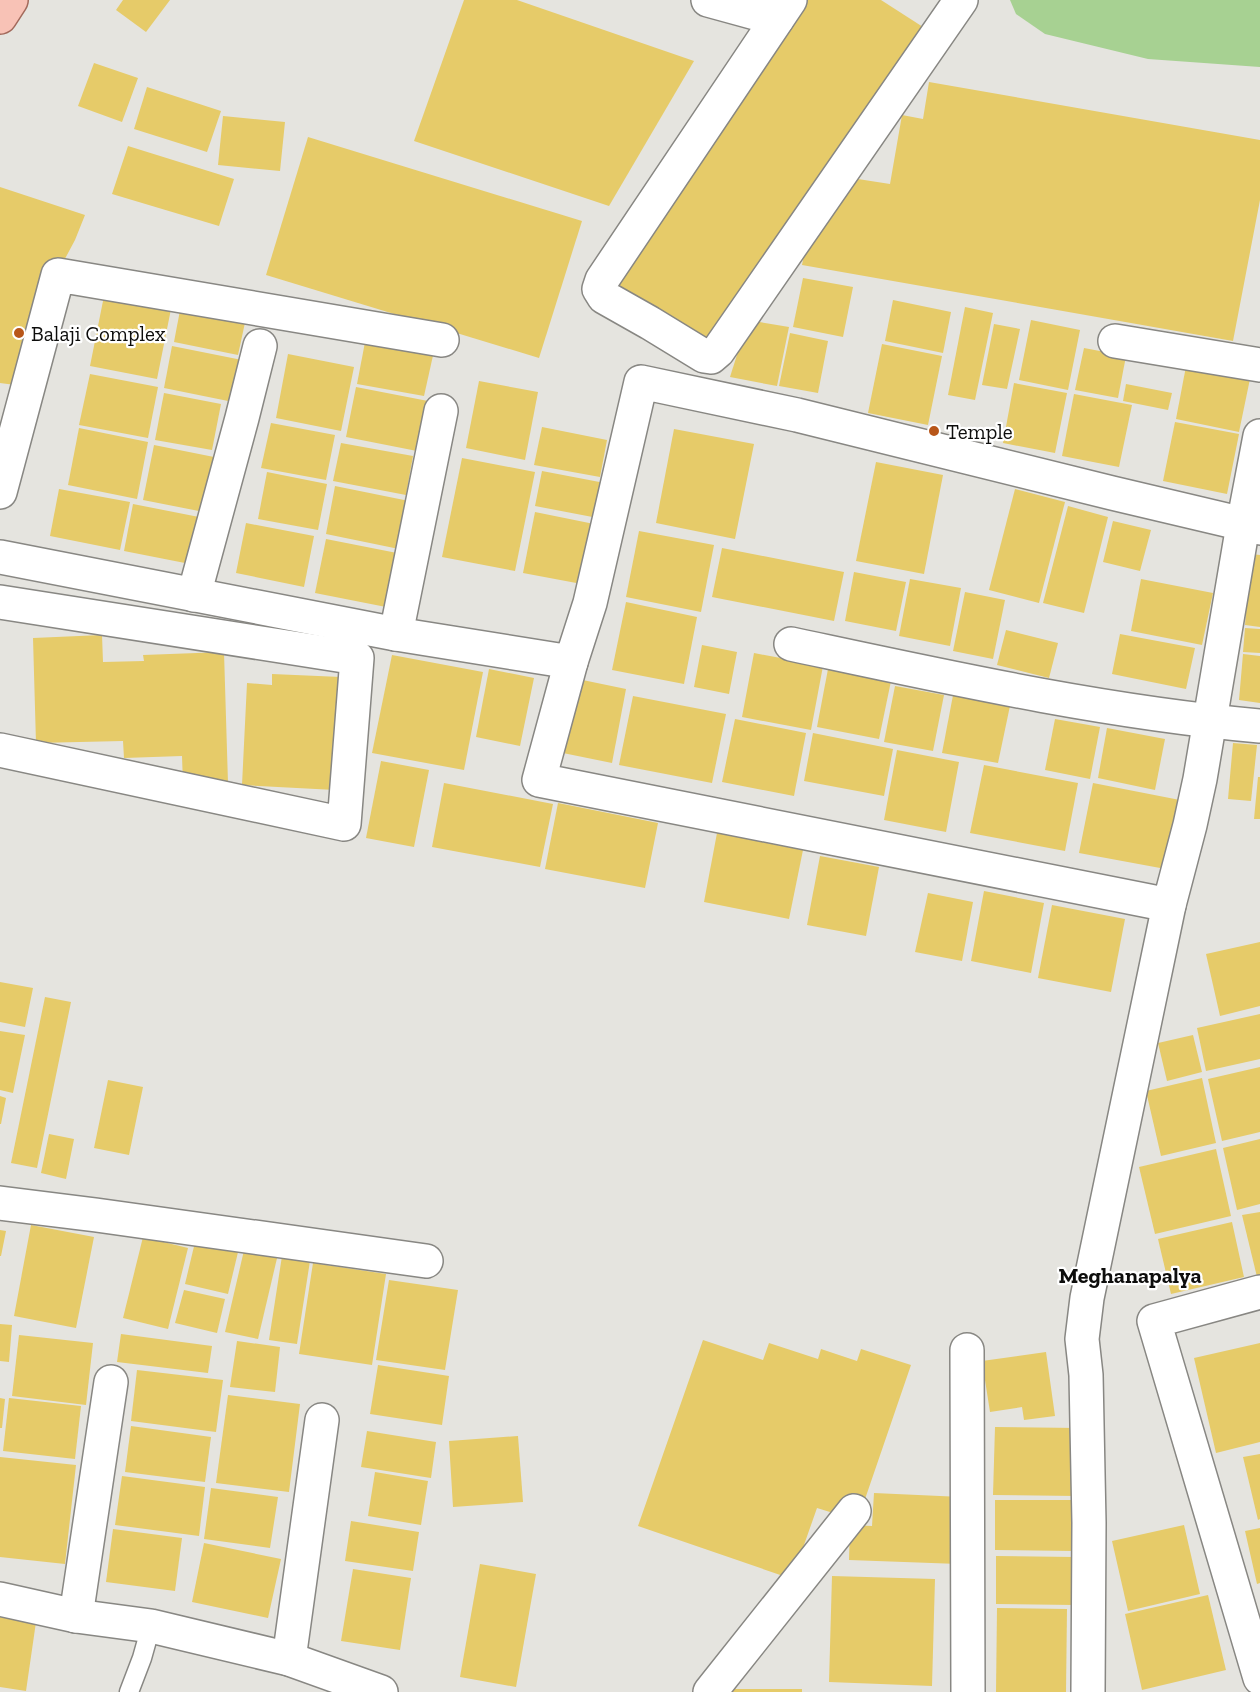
<svg xmlns="http://www.w3.org/2000/svg" width="1260" height="1692" viewBox="0 0 1260 1692" font-family="'Zilla Slab',serif">
  <style>
    .green { fill: #a7d192 }
    .building { fill: #e6cb69 }
    .lines { fill: none; stroke-linecap: round; stroke-linejoin: round }
    .lane-casing { stroke: #888783; stroke-width: 21 }
    .street-casing { stroke: #888783; stroke-width: 36 }
    .primary-casing { stroke: #a2695b; stroke-width: 36 }
    .lane { stroke: #fff; stroke-width: 18 }
    .street { stroke: #fff; stroke-width: 33 }
    .primary { stroke: #f8c2b6; stroke-width: 33 }
    .poi-dot { fill: #b85619; stroke: #fff; stroke-width: 2 }
    .labels { text-anchor: middle; dominant-baseline: central; stroke-width: 4.5; stroke-linejoin: round; paint-order: stroke }
    .poi-label { font-size: 21px; fill: #0d0d0c; stroke: #fff; text-anchor: start }
    .neighbourhood-label { font-size: 22px; font-weight: bold; fill: #0d0d0c; stroke: #fff }
  </style>
  <rect width="100%" height="100%" fill="#e5e4df"/>
  <polygon class="green" points="1010,0 1260,0 1260,67 1148,59 1045,34 1016,14"/>
  <g class="building">
    <polygon points="123,0 170,0 146,32 116,10"/>
    <polygon points="464,0 517,0 694,61 609,206 414,141"/>
    <polygon points="806,0 881,0 923,27 707,352 613,290"/>
    <polygon points="94,63 138,78 122,122 78,106"/>
    <polygon points="929,82 1260,140 1260,200 1233,341 802,265 811,220 845,177 890,184 902,115 923,119"/>
    <polygon points="147,87 221,111 207,152 134,129"/>
    <polygon points="223,116 285,122 280,171 218,165"/>
    <polygon points="308,137 582,221 539,358 266,275"/>
    <polygon points="128,146 234,179 219,226 112,194"/>
    <polygon points="0,187 85,215 75,240 52,283 23,386 0,383"/>
    <polygon points="803,278 853,287 843,337 793,327"/>
    <polygon points="105,291 172,304 157,379 90,366"/>
    <polygon points="893,300 951,312 943,353 885,341"/>
    <polygon points="181,305 246,318 238,355 174,342"/>
    <polygon points="965,307 993,313 975,400 948,395"/>
    <polygon points="748,320 789,327 777,386 730,377"/>
    <polygon points="1031,320 1080,330 1068,390 1019,380"/>
    <polygon points="994,324 1020,329 1007,389 982,385"/>
    <polygon points="790,333 828,341 818,393 779,386"/>
    <polygon points="366,337 434,351 424,396 357,384"/>
    <polygon points="882,344 942,356 928,425 868,413"/>
    <polygon points="172,346 247,361 238,403 164,388"/>
    <polygon points="1084,348 1126,356 1118,398 1075,390"/>
    <polygon points="288,354 354,367 341,431 276,418"/>
    <polygon points="1187,361 1251,374 1239,432 1176,419"/>
    <polygon points="90,374 158,387 148,438 79,425"/>
    <polygon points="479,381 538,392 525,460 466,448"/>
    <polygon points="1014,383 1067,393 1055,453 1003,443"/>
    <polygon points="1126,384 1172,393 1168,410 1123,401"/>
    <polygon points="356,387 428,401 417,451 346,437"/>
    <polygon points="164,393 221,404 212,450 155,440"/>
    <polygon points="1074,394 1132,405 1119,467 1062,456"/>
    <polygon points="1175,422 1239,434 1227,494 1163,481"/>
    <polygon points="271,423 335,435 326,480 261,468"/>
    <polygon points="542,427 607,440 600,477 534,465"/>
    <polygon points="79,428 148,442 137,499 68,485"/>
    <polygon points="674,429 754,444 735,539 656,523"/>
    <polygon points="341,443 413,456 406,495 333,481"/>
    <polygon points="154,445 219,458 209,513 143,500"/>
    <polygon points="462,458 535,472 515,571 442,557"/>
    <polygon points="876,462 943,475 924,574 856,561"/>
    <polygon points="542,471 610,484 603,519 535,506"/>
    <polygon points="267,472 327,484 318,530 258,519"/>
    <polygon points="335,486 409,501 399,549 326,534"/>
    <polygon points="59,489 130,502 120,550 50,536"/>
    <polygon points="1015,489 1065,502 1039,603 989,590"/>
    <polygon points="133,504 199,517 190,564 124,551"/>
    <polygon points="1068,506 1108,517 1084,613 1043,603"/>
    <polygon points="535,512 599,525 587,585 523,573"/>
    <polygon points="1113,521 1151,530 1140,571 1103,562"/>
    <polygon points="246,523 314,536 304,587 236,573"/>
    <polygon points="639,531 714,545 701,612 626,597"/>
    <polygon points="326,539 397,553 386,607 315,593"/>
    <polygon points="722,548 844,572 834,621 712,597"/>
    <polygon points="1251,554 1260,555 1260,627 1245,625"/>
    <polygon points="854,572 906,582 896,631 845,621"/>
    <polygon points="910,579 961,588 950,646 899,636"/>
    <polygon points="1141,579 1213,593 1202,645 1131,631"/>
    <polygon points="965,592 1005,600 993,659 953,651"/>
    <polygon points="626,602 697,617 684,684 612,670"/>
    <polygon points="1245,628 1260,629 1260,653 1243,652"/>
    <polygon points="1006,630 1058,643 1049,678 997,665"/>
    <polygon points="1120,634 1195,648 1186,689 1112,674"/>
    <polygon points="102,635 103,662 144,661 143,655 224,652 228,783 183,784 182,756 124,758 123,741 36,743 33,638"/>
    <polygon points="702,645 737,652 729,694 694,687"/>
    <polygon points="754,653 823,666 811,730 742,717"/>
    <polygon points="1243,654 1260,656 1260,703 1239,700"/>
    <polygon points="392,655 483,672 464,770 372,753"/>
    <polygon points="489,669 534,678 520,746 476,737"/>
    <polygon points="828,669 891,681 879,739 817,727"/>
    <polygon points="272,674 341,677 335,790 242,785 247,683 272,685"/>
    <polygon points="573,678 626,689 612,763 558,752"/>
    <polygon points="895,686 944,695 933,751 884,742"/>
    <polygon points="954,690 1011,701 998,763 942,753"/>
    <polygon points="633,696 726,714 712,783 619,765"/>
    <polygon points="735,719 806,733 794,796 722,782"/>
    <polygon points="1055,719 1100,727 1090,779 1045,770"/>
    <polygon points="1107,728 1165,739 1155,790 1098,778"/>
    <polygon points="813,733 893,749 884,796 804,781"/>
    <polygon points="1233,743 1257,745 1251,801 1228,799"/>
    <polygon points="897,750 959,762 946,832 884,820"/>
    <polygon points="381,761 429,770 414,847 366,838"/>
    <polygon points="984,765 1078,783 1065,851 970,833"/>
    <polygon points="1258,777 1260,777 1260,819 1254,819"/>
    <polygon points="444,783 553,804 540,867 432,847"/>
    <polygon points="1093,783 1185,801 1171,870 1079,853"/>
    <polygon points="558,803 658,823 645,888 545,869"/>
    <polygon points="717,833 803,850 789,919 704,902"/>
    <polygon points="820,856 879,867 866,936 807,925"/>
    <polygon points="984,891 1044,903 1031,973 971,961"/>
    <polygon points="928,893 973,902 962,961 915,952"/>
    <polygon points="1052,905 1125,919 1111,992 1038,978"/>
    <polygon points="1260,942 1260,1006 1220,1016 1206,954"/>
    <polygon points="0,982 33,988 25,1027 0,1022"/>
    <polygon points="45,997 71,1002 37,1168 11,1163"/>
    <polygon points="1260,1014 1260,1059 1206,1071 1197,1028"/>
    <polygon points="0,1031 25,1035 13,1093 0,1090"/>
    <polygon points="1193,1035 1202,1072 1167,1081 1158,1043"/>
    <polygon points="1260,1067 1260,1132 1222,1141 1208,1079"/>
    <polygon points="1202,1078 1216,1143 1161,1156 1146,1091"/>
    <polygon points="108,1080 143,1087 129,1155 94,1148"/>
    <polygon points="0,1096 6,1098 1,1124 0,1124"/>
    <polygon points="49,1134 74,1139 66,1179 41,1173"/>
    <polygon points="1260,1139 1260,1204 1237,1210 1223,1148"/>
    <polygon points="1216,1149 1231,1216 1155,1234 1139,1167"/>
    <polygon points="1260,1212 1260,1280 1258,1281 1242,1215"/>
    <polygon points="1232,1222 1244,1277 1171,1294 1158,1239"/>
    <polygon points="31,1225 94,1237 76,1328 14,1316"/>
    <polygon points="0,1230 6,1231 1,1256 0,1256"/>
    <polygon points="143,1237 188,1248 168,1329 123,1318"/>
    <polygon points="196,1238 239,1248 228,1294 185,1284"/>
    <polygon points="245,1246 278,1254 258,1339 225,1332"/>
    <polygon points="282,1256 310,1261 297,1344 269,1340"/>
    <polygon points="313,1263 386,1274 372,1365 299,1354"/>
    <polygon points="389,1280 458,1290 445,1370 376,1360"/>
    <polygon points="184,1290 225,1299 217,1333 175,1323"/>
    <polygon points="0,1324 12,1325 9,1362 0,1361"/>
    <polygon points="121,1334 212,1346 208,1373 117,1362"/>
    <polygon points="19,1335 93,1343 86,1405 12,1396"/>
    <polygon points="703,1340 763,1360 769,1343 818,1359 821,1349 857,1361 861,1349 911,1365 864,1502 843,1516 817,1508 792,1579 638,1526"/>
    <polygon points="237,1341 280,1347 275,1392 230,1387"/>
    <polygon points="1260,1343 1260,1442 1216,1453 1194,1358"/>
    <polygon points="1046,1352 1055,1416 1024,1420 1022,1407 990,1412 982,1361"/>
    <polygon points="378,1365 449,1376 442,1425 370,1414"/>
    <polygon points="137,1370 223,1380 216,1432 131,1421"/>
    <polygon points="228,1395 300,1404 289,1492 216,1483"/>
    <polygon points="0,1398 5,1399 2,1428 0,1428"/>
    <polygon points="9,1398 81,1406 75,1459 3,1451"/>
    <polygon points="131,1426 211,1437 205,1482 125,1472"/>
    <polygon points="995,1427 1078,1428 1077,1496 993,1495"/>
    <polygon points="367,1431 436,1442 431,1478 361,1467"/>
    <polygon points="518,1436 523,1502 453,1507 449,1441"/>
    <polygon points="1260,1454 1260,1519 1258,1520 1243,1457"/>
    <polygon points="0,1457 76,1465 65,1564 0,1557"/>
    <polygon points="375,1472 428,1481 421,1525 368,1516"/>
    <polygon points="122,1476 205,1487 199,1536 115,1525"/>
    <polygon points="211,1488 278,1497 270,1548 204,1539"/>
    <polygon points="874,1493 962,1497 959,1564 849,1560 850,1525 872,1526"/>
    <polygon points="995,1500 1075,1500 1074,1551 995,1550"/>
    <polygon points="351,1521 419,1532 413,1571 345,1561"/>
    <polygon points="1184,1525 1200,1594 1128,1611 1112,1541"/>
    <polygon points="1260,1528 1260,1583 1257,1584 1245,1531"/>
    <polygon points="113,1529 182,1538 175,1591 106,1582"/>
    <polygon points="204,1543 281,1559 268,1618 192,1602"/>
    <polygon points="996,1556 1075,1557 1074,1605 996,1604"/>
    <polygon points="480,1564 536,1574 516,1687 460,1677"/>
    <polygon points="353,1569 411,1578 400,1650 341,1641"/>
    <polygon points="832,1576 935,1579 932,1686 829,1682"/>
    <polygon points="1208,1595 1226,1670 1142,1690 1125,1614"/>
    <polygon points="997,1608 1067,1609 1066,1692 996,1692"/>
    <polygon points="0,1617 36,1622 26,1691 0,1687"/>
    <rect x="724" y="1689" width="78" height="3"/>
  </g>
  <g class="lines">
    <defs>
      <polyline id="lane" points="129,1692 142,1658 151,1626"/>
      <g id="street">
        <polyline points="708,0 777,19"/>
        <polyline points="790,0 602,280 599,289 604,297 650,323 704,356 711,357 718,351 961,0"/>
        <polyline points="1115,341 1260,365"/>
        <polyline points="0,492 58,275 442,340"/>
        <polyline points="0,557 396,634 571,662 590,603 641,382 797,415 1112,493 1260,528"/>
        <polyline points="194,595 242,418 260,346"/>
        <polyline points="0,602 357,658 344,824 0,750"/>
        <polyline points="396,634 441,411"/>
        <path d="M 791,644 C 946,677 1102,712 1260,726"/>
        <polyline points="571,662 539,780 1169,905"/>
        <polyline points="0,1203 96,1215 426,1261"/>
        <polyline points="967,1350 968,1692"/>
        <polyline points="0,1599 76,1616 151,1626 289,1659 381,1692"/>
        <polyline points="76,1616 111,1382"/>
        <polyline points="289,1659 322,1420"/>
        <polyline points="1260,1678 1154,1321 1260,1292"/>
        <polyline points="710,1692 854,1511"/>
        <polyline points="1088,1692 1089,1523 1086,1375 1082,1339 1087,1298 1169,905 1190,825 1200,779 1243,525 1260,436"/>
      </g>
      <polyline id="primary" points="0,17 11,0"/>
    </defs>
    <use href="#lane" class="lane-casing"/>
    <use href="#street" class="street-casing"/>
    <use href="#primary" class="primary-casing"/>
    <use href="#lane" class="lane"/>
    <use href="#street" class="street"/>
    <use href="#primary" class="primary"/>
  </g>
  <g class="poi-dot">
    <circle cx="19" cy="333" r="6"/>
    <circle cx="934" cy="431" r="6"/>
  </g>
  <g class="labels">
    <g class="poi-label">
      <text x="31" y="333">Balaji Complex</text>
      <text x="946" y="431">Temple</text>
    </g>
    <g class="neighbourhood-label">
      <text x="1130" y="1275">Meghanapalya</text>
    </g>
  </g>
</svg>
